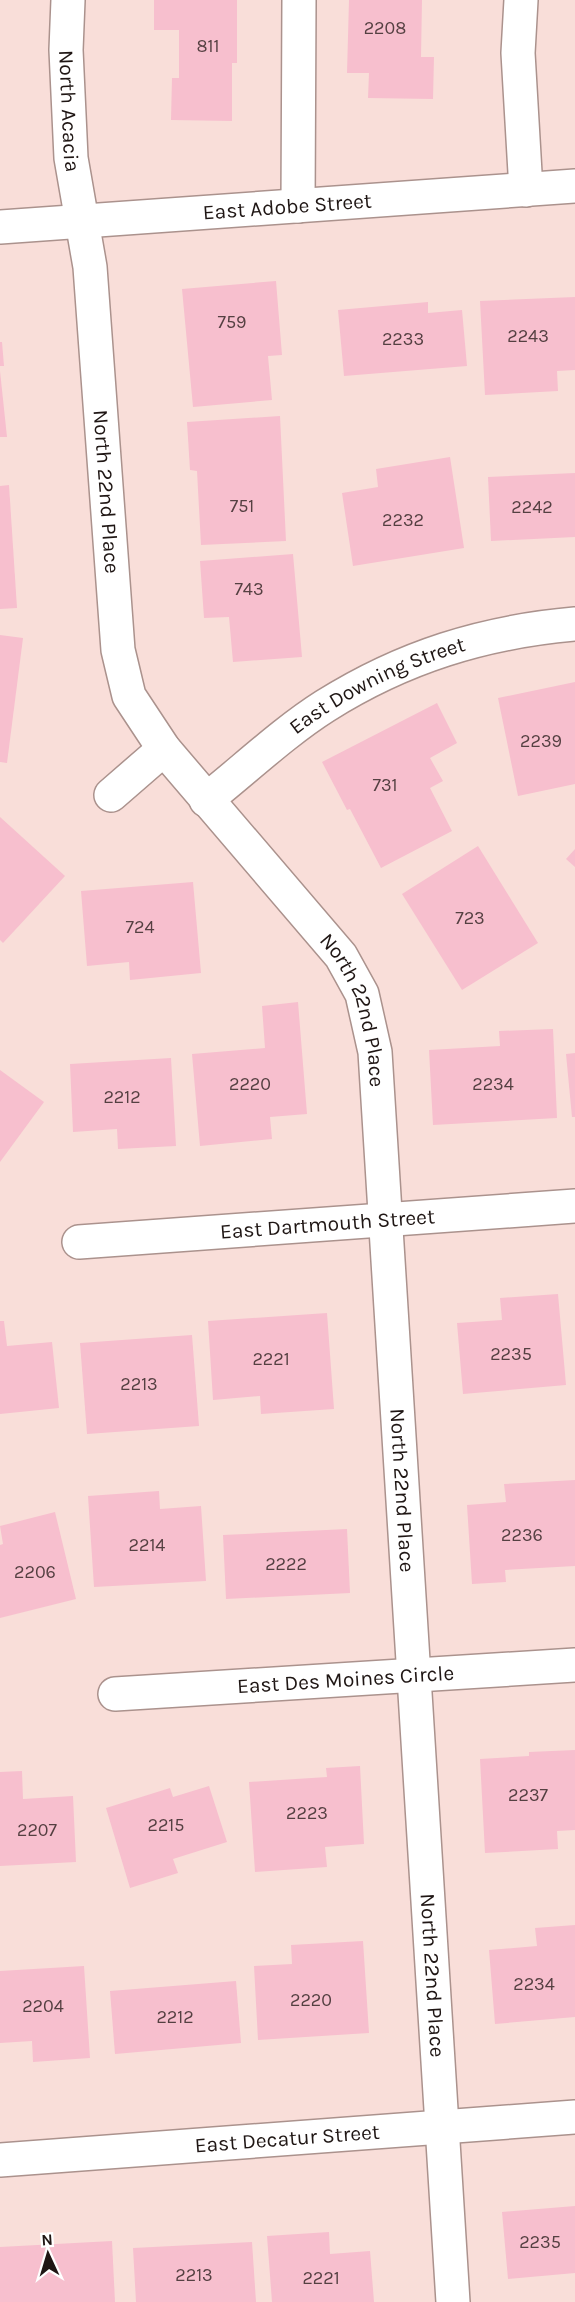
<svg xmlns="http://www.w3.org/2000/svg" width="575" height="2302" viewBox="0 0 575 2302" font-family="Karla,sans-serif">
  <style>
    .building { fill: #f7bfce }
    .lines { fill: none; stroke-linecap: round; stroke-linejoin: round }
    .minor-casing { stroke: #ab928d; stroke-width: 36 }
    .minor { stroke: #fff; stroke-width: 33 }
    .labels { text-anchor: middle; dominant-baseline: central; stroke-width: 4.5; stroke-linejoin: round; paint-order: stroke }
    .number-label { font-size: 18px; fill: #554042 }
    .street-label { font-size: 21px; fill: #1f1614; stroke: #fff }
  </style>
  <rect width="100%" height="100%" fill="#f9ded9"/>
  <g class="building">
    <polygon points="154,0 237,0 237,63 232,63 232,121 171,120 172,78 179,78 179,30 154,30"/>
    <polygon points="349,0 422,0 421,57 434,57 433,99 368,98 369,73 347,73"/>
    <polygon points="276,281 282,355 268,356 272,400 193,407 182,289"/>
    <polygon points="575,297 575,370 557,371 558,391 485,395 480,301"/>
    <polygon points="428,302 428,313 462,310 467,366 344,376 338,310"/>
    <polygon points="0,342 2,342 4,366 0,366"/>
    <polygon points="0,371 7,437 0,437"/>
    <polygon points="280,416 286,541 201,545 197,471 190,470 187,422"/>
    <polygon points="450,457 464,548 353,566 342,493 378,487 376,469"/>
    <polygon points="575,473 575,537 491,541 488,477"/>
    <polygon points="9,485 17,608 0,609 0,486"/>
    <polygon points="293,554 302,657 233,662 229,617 204,618 200,561"/>
    <polygon points="0,635 23,638 7,763 0,762"/>
    <polygon points="575,682 575,784 518,796 498,698"/>
    <polygon points="437,703 457,743 430,758 443,781 430,788 452,831 381,868 350,809 347,810 322,762"/>
    <polygon points="0,817 65,876 3,943 0,940"/>
    <polygon points="478,846 538,943 462,990 402,894"/>
    <polygon points="575,849 575,867 566,859"/>
    <polygon points="193,882 201,973 130,980 129,962 87,966 81,891"/>
    <polygon points="298,1002 307,1114 270,1117 272,1139 200,1146 192,1054 265,1048 262,1006"/>
    <polygon points="553,1029 557,1118 433,1125 429,1050 500,1046 499,1031"/>
    <polygon points="575,1053 575,1117 572,1117 566,1054"/>
    <polygon points="171,1058 176,1146 118,1149 117,1129 73,1132 70,1064"/>
    <polygon points="0,1070 44,1102 0,1162"/>
    <polygon points="558,1294 566,1385 463,1394 457,1323 502,1320 500,1298"/>
    <polygon points="327,1313 334,1409 261,1414 260,1396 213,1400 208,1321"/>
    <polygon points="0,1321 4,1321 7,1346 52,1342 59,1408 0,1414"/>
    <polygon points="192,1335 199,1426 87,1434 80,1343"/>
    <polygon points="575,1480 575,1566 505,1570 506,1582 472,1584 467,1505 506,1502 504,1484"/>
    <polygon points="159,1491 160,1509 201,1506 206,1581 94,1587 88,1496"/>
    <polygon points="55,1512 76,1599 0,1618 0,1545 3,1544 0,1526"/>
    <polygon points="347,1529 350,1593 226,1599 223,1535"/>
    <polygon points="575,1750 575,1830 557,1831 558,1849 485,1853 480,1759 529,1756 529,1752"/>
    <polygon points="360,1766 364,1844 325,1847 327,1867 255,1872 249,1782 327,1777 326,1768"/>
    <polygon points="22,1771 23,1799 73,1796 76,1862 0,1866 0,1772"/>
    <polygon points="209,1786 227,1842 173,1859 178,1873 130,1888 106,1808 170,1788 173,1797"/>
    <polygon points="575,1925 575,2017 495,2024 489,1950 537,1946 535,1928"/>
    <polygon points="363,1941 369,2033 258,2040 254,1966 292,1964 291,1945"/>
    <polygon points="84,1966 90,2058 33,2062 32,2041 0,2043 0,1971"/>
    <polygon points="236,1981 241,2043 115,2054 110,1991"/>
    <polygon points="575,2206 575,2273 508,2279 502,2212"/>
    <polygon points="329,2232 330,2254 370,2251 374,2302 272,2302 267,2236"/>
    <polygon points="112,2241 115,2302 0,2302 0,2247"/>
    <polygon points="252,2242 256,2302 136,2302 133,2248"/>
  </g>
  <g class="lines">
    <defs>
      <g id="minor">
        <path id="s1" d="M 68,0 L 66,50 L 71,158 L 90,267 L 118,650 L 129,696 L 164,749 L 341,956 L 362,994 L 375,1052 L 453,2302"/>
        <polyline points="521,0 518,53 526,190"/>
        <polyline points="298,206 299,0"/>
        <path id="s2" d="M 0,227 L 575,186"/>
        <polyline points="111,795 164,749"/>
        <path id="s3" d="M 206,800 C 244,770 284,732 325,706 C 403,657 483,632 575,624"/>
        <path id="s4" d="M 79,1242 L 575,1206"/>
        <path id="s5" d="M 115,1694 L 575,1665"/>
        <path id="s6" d="M 0,2160 L 575,2117"/>
      </g>
    </defs>
    <use href="#minor" class="minor-casing"/>
    <use href="#minor" class="minor"/>
  </g>
  <g class="labels">
    <g class="number-label">
      <text x="385" y="28">2208</text>
      <text x="208" y="46">811</text>
      <text x="232" y="322">759</text>
      <text x="528" y="336">2243</text>
      <text x="403" y="339">2233</text>
      <text x="242" y="506">751</text>
      <text x="532" y="507">2242</text>
      <text x="403" y="520">2232</text>
      <text x="249" y="589">743</text>
      <text x="541" y="741">2239</text>
      <text x="385" y="785">731</text>
      <text x="470" y="918">723</text>
      <text x="140" y="927">724</text>
      <text x="250" y="1084">2220</text>
      <text x="493" y="1084">2234</text>
      <text x="122" y="1097">2212</text>
      <text x="511" y="1354">2235</text>
      <text x="271" y="1359">2221</text>
      <text x="139" y="1384">2213</text>
      <text x="522" y="1535">2236</text>
      <text x="147" y="1545">2214</text>
      <text x="286" y="1564">2222</text>
      <text x="35" y="1572">2206</text>
      <text x="528" y="1795">2237</text>
      <text x="307" y="1813">2223</text>
      <text x="166" y="1825">2215</text>
      <text x="37" y="1830">2207</text>
      <text x="534" y="1984">2234</text>
      <text x="311" y="2000">2220</text>
      <text x="43" y="2006">2204</text>
      <text x="175" y="2017">2212</text>
      <text x="540" y="2242">2235</text>
      <text x="194" y="2275">2213</text>
      <text x="321" y="2278">2221</text>
    </g>
    <g class="street-label">
      <text stroke="none"><textPath href="#s1" startOffset="111">North Acacia</textPath></text>
      <text stroke="none"><textPath href="#s2" startOffset="288">East Adobe Street</textPath></text>
      <text stroke="none"><textPath href="#s1" startOffset="494">North 22nd Place</textPath></text>
      <text stroke="none"><textPath href="#s3" startOffset="208">East Downing Street</textPath></text>
      <text stroke="none"><textPath href="#s1" startOffset="1092">North 22nd Place</textPath></text>
      <text stroke="none"><textPath href="#s4" startOffset="249">East Dartmouth Street</textPath></text>
      <text stroke="none"><textPath href="#s1" startOffset="1578">North 22nd Place</textPath></text>
      <text stroke="none"><textPath href="#s5" startOffset="231">East Des Moines Circle</textPath></text>
      <text stroke="none"><textPath href="#s1" startOffset="2064">North 22nd Place</textPath></text>
      <text stroke="none"><textPath href="#s6" startOffset="288">East Decatur Street</textPath></text>
    </g>
  </g>
  <g transform="translate(48 2254) rotate(356)" stroke="#ffffff" stroke-width="4.5" paint-order="stroke">
  <path d="M0-4.5L10 22L0 15L-10 22Z" fill="#1f1614"/>
  <text y="-9" font-size="16" font-weight="bold" text-anchor="middle" fill="#1f1614">N</text>
  </g>
</svg>
